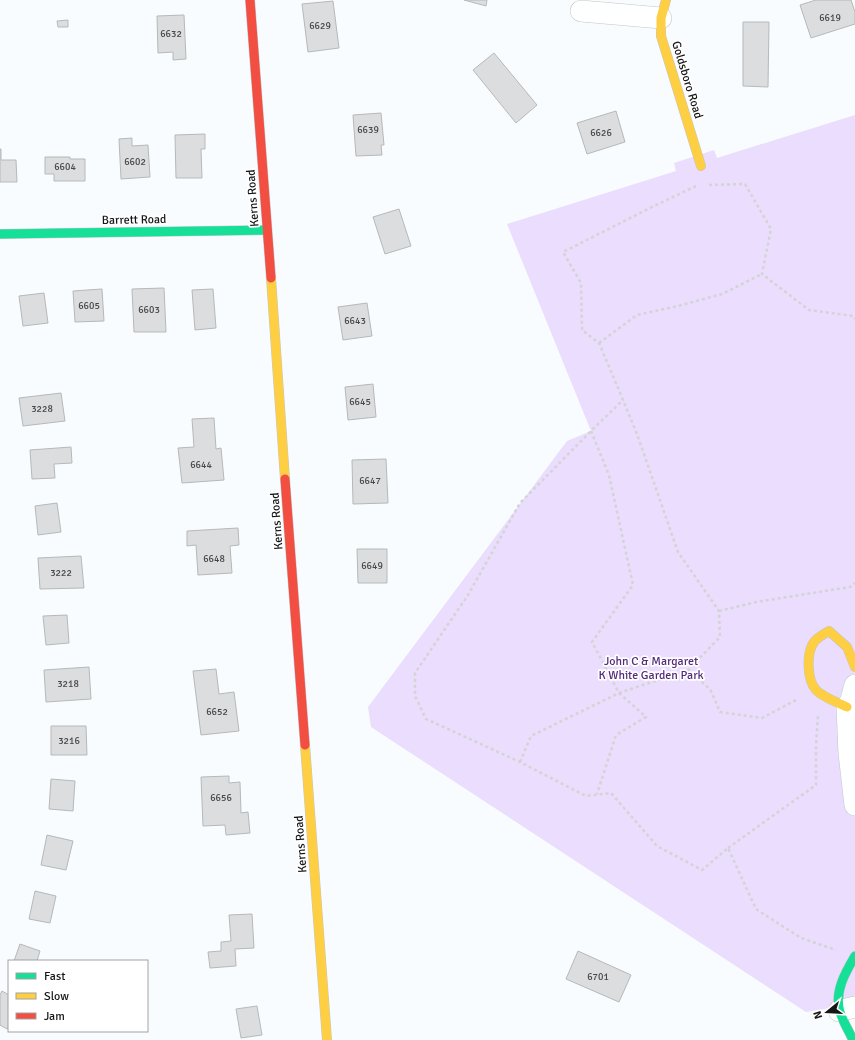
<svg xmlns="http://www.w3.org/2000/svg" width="855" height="1040" viewBox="0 0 855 1040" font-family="Signika,sans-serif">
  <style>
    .green { fill: #eaddfd }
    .building { fill: #dbddde; stroke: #b6b9ba }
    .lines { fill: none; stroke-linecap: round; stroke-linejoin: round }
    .street-casing { stroke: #c4c6c8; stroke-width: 22 }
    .fast-casing { stroke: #c4c6c8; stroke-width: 10 }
    .slow-casing { stroke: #c4c6c8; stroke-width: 10 }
    .jam-casing { stroke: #c4c6c8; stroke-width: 10 }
    .path { stroke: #d4d4d4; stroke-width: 2.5; stroke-dasharray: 3 3; stroke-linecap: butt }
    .street { stroke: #feffff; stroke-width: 21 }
    .fast { stroke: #16e098; stroke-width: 9 }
    .slow { stroke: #ffcf43; stroke-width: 9 }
    .jam { stroke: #f24e42; stroke-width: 9 }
    .labels { text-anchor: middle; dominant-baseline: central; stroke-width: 3.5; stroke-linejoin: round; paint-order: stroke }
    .number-label { font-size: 10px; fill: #464849 }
    .street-label { font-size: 12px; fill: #151617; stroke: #fff }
    .park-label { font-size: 12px; fill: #542a7a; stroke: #fff }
  </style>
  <rect width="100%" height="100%" fill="#f9fcfe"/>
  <polygon class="green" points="855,115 855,1004 806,1012 371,727 368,707 567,441 591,431 507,224 676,171 674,163 714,150 717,158"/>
  <g class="building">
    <polygon points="464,0 487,0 486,6"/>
    <polygon points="816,0 851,0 855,12 855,24 811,38 800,5"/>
    <polygon points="333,1 339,48 308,52 302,4"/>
    <polygon points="184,15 186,59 173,60 173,52 158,53 157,16"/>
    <polygon points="68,20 68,27 58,27 57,21"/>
    <polygon points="743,22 769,22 768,87 743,86"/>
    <polygon points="494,53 537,105 516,123 473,70"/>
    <polygon points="616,111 625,142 587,154 577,123"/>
    <polygon points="381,113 384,145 381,145 382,155 356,156 353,115"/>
    <polygon points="205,134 205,149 201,149 202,178 176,178 175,135"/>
    <polygon points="132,138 132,146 148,145 150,177 121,179 119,139"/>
    <polygon points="0,149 1,149 1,160 16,160 17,182 0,182"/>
    <polygon points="45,157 70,157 70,159 85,159 85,181 54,181 54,174 45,174"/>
    <polygon points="399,209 411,246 385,254 373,217"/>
    <polygon points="164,288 166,332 134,332 132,289"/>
    <polygon points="102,289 104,321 75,322 73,291"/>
    <polygon points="213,289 216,328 195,330 192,290"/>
    <polygon points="44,293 48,323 23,326 19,296"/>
    <polygon points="367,303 372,336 343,340 338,307"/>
    <polygon points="373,384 376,417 348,420 345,387"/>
    <polygon points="61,393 65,421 23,426 19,398"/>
    <polygon points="214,418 216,449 221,448 224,480 182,483 178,448 194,447 192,419"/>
    <polygon points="71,447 72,463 54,464 55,478 32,479 30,450"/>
    <polygon points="386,459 388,503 353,504 352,460"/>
    <polygon points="57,503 61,532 38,535 35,506"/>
    <polygon points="238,528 239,545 230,546 232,573 198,575 196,545 187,546 187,531"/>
    <polygon points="357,549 387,549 387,583 358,583"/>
    <polygon points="81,556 84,588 40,589 38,558"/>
    <polygon points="67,615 69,643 46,645 43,616"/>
    <polygon points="89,667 91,699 46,702 44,670"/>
    <polygon points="216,669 219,694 234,692 239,731 201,735 193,671"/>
    <polygon points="51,726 86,726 87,755 51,755"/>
    <polygon points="229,776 229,783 240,782 241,813 248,812 250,833 226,835 225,825 203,826 201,777"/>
    <polygon points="51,779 75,781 73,811 49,809"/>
    <polygon points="47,835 73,841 66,870 41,865"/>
    <polygon points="35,891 56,896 50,923 29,919"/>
    <polygon points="252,914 254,948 235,949 236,966 210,968 208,952 221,951 221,942 231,941 229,915"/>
    <polygon points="20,944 40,951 37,961 14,961"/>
    <polygon points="578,951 631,975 619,1002 566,979"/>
    <polygon points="2,991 9,995 9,1026 7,1029 0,1025 0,995"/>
    <polygon points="257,1006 262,1035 241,1038 236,1009"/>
  </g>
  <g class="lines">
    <defs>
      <g id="street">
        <polyline points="581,11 661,18"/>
        <polyline points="855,685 851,700 847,707 849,753 855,805"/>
        <polyline points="839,1011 855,1007"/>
      </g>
      <g id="fast">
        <polyline points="0,234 267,230"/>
        <path d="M 853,1040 C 849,1031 843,1022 840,1012 C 834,992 845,973 855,956"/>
      </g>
      <g id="slow">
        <polyline points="666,0 661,18 661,36 701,166"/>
        <polyline points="271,278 285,479"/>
        <path d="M 847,707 C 837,702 824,698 816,690 C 807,680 806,653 814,642 C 818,637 824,634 829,631 L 847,647 L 855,667"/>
        <polyline points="305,745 327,1040"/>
      </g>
      <g id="jam">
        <polyline points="250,0 271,278"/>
        <polyline points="285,479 305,745"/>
      </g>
    </defs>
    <use href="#street" class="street-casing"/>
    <use href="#fast" class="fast-casing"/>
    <use href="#slow" class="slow-casing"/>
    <use href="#jam" class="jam-casing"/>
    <g class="path">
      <polyline points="709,185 745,184 771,229 762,274 809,310 853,316 855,319"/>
      <polyline points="696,186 652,207 563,252 581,283 582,330 599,343 623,400 591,431 520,503 468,595 415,673 415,696 426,719 520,762 586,796 611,793 657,846 702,870 728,848 756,909 801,938 836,950"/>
      <polyline points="599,343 637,315 678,306 722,294 762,274"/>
      <polyline points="591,431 609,475 633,585 592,642 619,693 646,717 616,735 597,794"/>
      <polyline points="719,611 756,602 850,587 855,583"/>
      <polyline points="688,670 710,689 720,712 762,718 798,699"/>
      <polyline points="520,762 531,736 619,693 688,670 720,637 719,611 678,552 637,434 623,400"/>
      <polyline points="728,848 816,785 816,745 818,716"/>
    </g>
    <use href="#street" class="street"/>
    <use href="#fast" class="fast"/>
    <use href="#slow" class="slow"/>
    <use href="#jam" class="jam"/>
  </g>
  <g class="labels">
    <g class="number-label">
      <text x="830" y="18">6619</text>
      <text x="320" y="26">6629</text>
      <text x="171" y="34">6632</text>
      <text x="368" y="130">6639</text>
      <text x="601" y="133">6626</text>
      <text x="135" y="162">6602</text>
      <text x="65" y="167">6604</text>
      <text x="89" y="306">6605</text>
      <text x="149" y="310">6603</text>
      <text x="355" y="321">6643</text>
      <text x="360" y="402">6645</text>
      <text x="42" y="409">3228</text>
      <text x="201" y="465">6644</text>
      <text x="370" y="481">6647</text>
      <text x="214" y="559">6648</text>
      <text x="372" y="566">6649</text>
      <text x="61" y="573">3222</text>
      <text x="68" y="684">3218</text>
      <text x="217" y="712">6652</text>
      <text x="69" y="741">3216</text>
      <text x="221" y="798">6656</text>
      <text x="598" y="977">6701</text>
    </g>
    <g class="street-label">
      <text transform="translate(687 80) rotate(73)">Goldsboro Road</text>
      <text transform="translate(253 198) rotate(-94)">Kerns Road</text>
      <text transform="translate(134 220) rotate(-1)">Barrett Road</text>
      <text transform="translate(277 521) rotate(-94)">Kerns Road</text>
      <text transform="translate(301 844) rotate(-94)">Kerns Road</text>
    </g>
    <g class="park-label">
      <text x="651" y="661">John C &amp; Margaret<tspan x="651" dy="14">K White Garden Park</tspan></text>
    </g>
  </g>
  <rect x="8" y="960" width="140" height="72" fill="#ffffff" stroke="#a1a2a2"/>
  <rect x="16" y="973" width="20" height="6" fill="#16e098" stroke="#a1a2a2"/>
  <text x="44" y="980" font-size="12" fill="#151617">Fast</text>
  <rect x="16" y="993" width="20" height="6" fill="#ffcf43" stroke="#a1a2a2"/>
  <text x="44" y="1000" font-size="12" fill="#151617">Slow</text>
  <rect x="16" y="1013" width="20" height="6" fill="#f24e42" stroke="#a1a2a2"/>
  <text x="44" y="1020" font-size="12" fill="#151617">Jam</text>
  <g transform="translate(827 1012) rotate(252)" stroke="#ffffff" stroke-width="3" paint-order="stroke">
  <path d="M0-3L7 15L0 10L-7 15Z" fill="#151617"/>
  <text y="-6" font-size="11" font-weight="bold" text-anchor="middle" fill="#151617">N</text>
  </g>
</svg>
